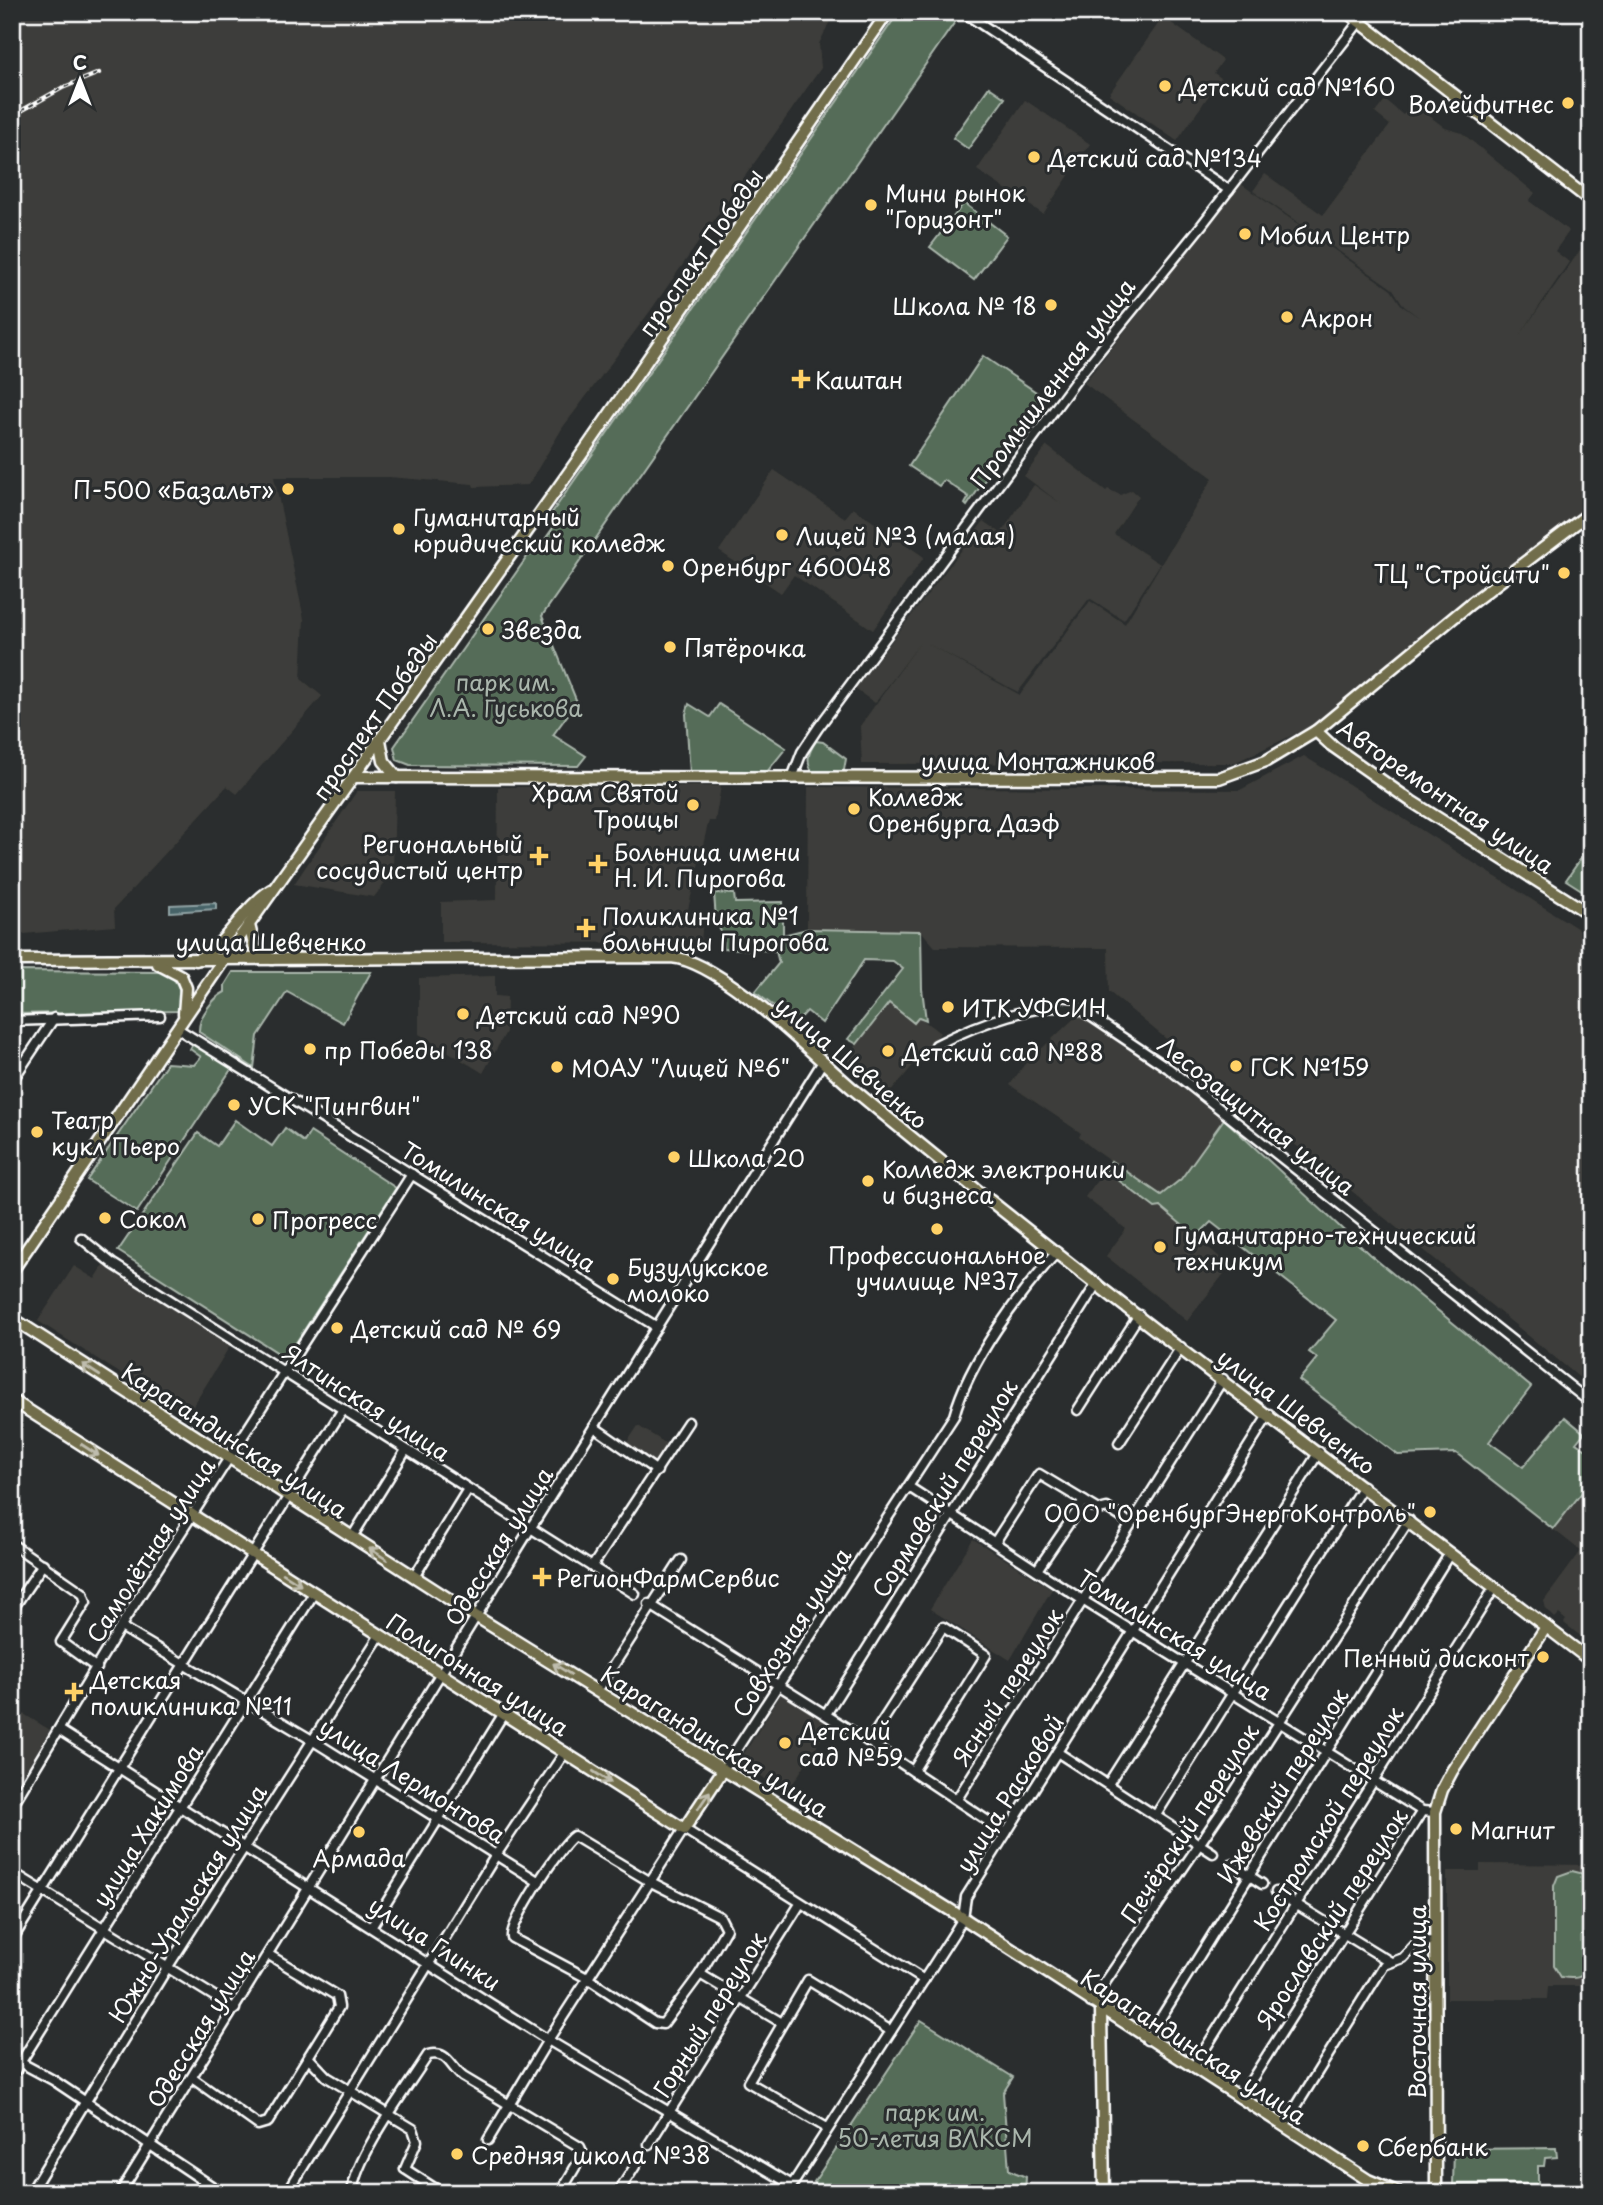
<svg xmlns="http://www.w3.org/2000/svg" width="1603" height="2205" viewBox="0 0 1603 2205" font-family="'Playpen Sans',sans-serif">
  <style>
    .built { fill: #3e3e3a }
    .green { fill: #556c58; stroke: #aab6ac; stroke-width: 2 }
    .water { fill: #466467; stroke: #90a2a4; stroke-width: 2 }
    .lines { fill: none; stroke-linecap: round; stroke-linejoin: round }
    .minor-casing { stroke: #fff; stroke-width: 13 }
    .major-casing { stroke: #fff; stroke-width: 15 }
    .minor { stroke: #2a2d2e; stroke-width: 8 }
    .major { stroke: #716d4b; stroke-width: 10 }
    .rail-casing { stroke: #fff; stroke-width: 4.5 }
    .rail { stroke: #2a2d2e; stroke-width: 2; stroke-dasharray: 5; stroke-linecap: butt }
    .oneway { stroke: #bfbdae }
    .poi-dot { fill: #ffd166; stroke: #2a2d2e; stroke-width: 2.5 }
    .labels { text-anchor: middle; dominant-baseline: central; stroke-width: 6; stroke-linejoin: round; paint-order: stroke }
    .poi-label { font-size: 23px; fill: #fff; stroke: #2a2d2e; text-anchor: start }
    .street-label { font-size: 23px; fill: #fff; stroke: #2a2d2e }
    .park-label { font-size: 23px; fill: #aab6ac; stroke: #2a2d2e }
  </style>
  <rect width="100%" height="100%" fill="#2a2d2e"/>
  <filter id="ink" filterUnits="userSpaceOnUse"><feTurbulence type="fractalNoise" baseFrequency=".0143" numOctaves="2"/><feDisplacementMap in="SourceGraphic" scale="14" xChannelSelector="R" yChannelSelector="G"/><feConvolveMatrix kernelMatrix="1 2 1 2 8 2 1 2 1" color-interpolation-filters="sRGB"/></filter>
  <g filter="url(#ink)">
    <g class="built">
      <polygon points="12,12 834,12 819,44 821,68 648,314 563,427 528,485 474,487 473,484 389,477 274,477 304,619 301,679 322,696 237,794 227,786 114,909 115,926 12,935"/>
      <polygon points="1163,17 1223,60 1214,73 1221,78 1177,141 1109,94"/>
      <polygon points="1025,100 1090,144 1043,214 977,170"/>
      <polygon points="1385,100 1403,115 1414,104 1445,128 1462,133 1535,193 1529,201 1569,231 1555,251 1569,262 1520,335 1591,235 1591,505 1322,721 1234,763 862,764 860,726 922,640 875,703 855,689 984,521 1001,533 1034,485 1063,505 1024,476 1047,446 1106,491 1108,489 1120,495 1132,490 1139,496 1114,534 1160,564 1124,620 1091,599 1088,600 1018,692 926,643 1020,695 1090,601 1125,624 1213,478 1084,383 1241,184 1391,290 1402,306 1420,318 1404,306 1393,289 1253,191 1265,174 1323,215 1390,125 1375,113"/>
      <polygon points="774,470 845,518 853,508 924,557 873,630 794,575 781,593 719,551"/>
      <polygon points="1304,756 1591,937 1591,1387 1109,992 1108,948 935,947 921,931 807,929 808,787 1240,790"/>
      <polygon points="721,786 715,821 709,821 707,828 686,918 703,919 701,943 441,942 441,902 497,900 498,787"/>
      <polygon points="357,791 395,791 393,873 374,897 294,884"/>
      <polygon points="495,976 495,996 507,997 506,1032 483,1073 419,1034 419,978"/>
      <polygon points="889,1002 914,1023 919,1017 940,1033 889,1094 846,1059"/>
      <polygon points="1079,1014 1144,1057 1224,1119 1181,1179 1160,1195 1092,1148 1079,1137 1081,1133 1010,1085 1024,1065"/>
      <polygon points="1105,1170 1155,1208 1161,1207 1230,1266 1187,1321 1106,1256 1126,1229 1085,1197"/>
      <polygon points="104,1265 231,1344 187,1416 38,1321 74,1266 95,1279"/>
      <polygon points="638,1426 670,1446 657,1465 626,1444"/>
      <polygon points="1591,1481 1591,1644 1564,1623 1566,1620 1559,1614 1555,1618 1546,1609 1544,1601 1581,1551 1553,1529"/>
      <polygon points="973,1539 1052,1589 1010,1660 930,1609"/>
      <polygon points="781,1694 830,1725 787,1793 739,1762"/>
      <polygon points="12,1707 50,1730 17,1784 12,1781"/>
      <polygon points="1480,1864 1591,1865 1591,1986 1548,1986 1547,1999 1447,1999 1447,1871 1480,1871"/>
      <rect x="1115" y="2188" width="116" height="5"/>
    </g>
    <g class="green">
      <polygon points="899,12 947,12 957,19 542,616 577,702 553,735 586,756 578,766 410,765 397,760 394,747 527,557 536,552 555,525 549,517"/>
      <polygon points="989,87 1005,98 968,149 953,138"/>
      <polygon points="964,203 1007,236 974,280 930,247"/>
      <polygon points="983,356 1042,396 967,506 965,504 969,497 944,480 939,486 909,466"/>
      <polygon points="689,704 710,717 719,704 786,748 766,773 690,773 686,714"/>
      <path d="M 816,741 L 823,742 L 846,759 L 843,775 L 814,775 C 805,762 808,753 816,741 Z"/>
      <polygon points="1591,844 1591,896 1566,880"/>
      <polygon points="714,893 734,894 735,903 783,902 783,935 807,929 921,931 922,989 926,1020 919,1017 914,1023 889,1003 857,1044 848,1039 903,969 893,961 864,960 822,1023 807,1011 796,1023 755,992 779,963 776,951 723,948 723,937 716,920"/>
      <path d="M 12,971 L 165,972 C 182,984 181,992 178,1011 L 12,1014 Z"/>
      <path d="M 233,972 L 371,972 L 343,1023 L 287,992 L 258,1036 L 254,1068 L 199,1032 C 198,1017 213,998 225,992 L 225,985 Z"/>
      <polygon points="194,1042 232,1068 137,1212 87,1180 167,1063 194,1065 201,1057 190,1049"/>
      <polygon points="1224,1119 1369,1254 1531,1387 1489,1442 1523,1467 1565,1417 1584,1433 1576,1443 1591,1453 1591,1481 1553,1529 1456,1453 1398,1455 1299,1380 1317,1358 1309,1352 1336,1320 1211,1222 1196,1237 1161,1207 1155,1208 1105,1170 1111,1161 1161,1195 1181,1179"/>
      <polygon points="235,1120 272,1146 285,1128 304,1142 310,1132 396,1188 286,1358 118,1251 198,1133 217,1146"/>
      <path d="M 1572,1871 L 1588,1875 L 1591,1882 L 1591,1968 C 1582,1979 1574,1979 1561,1977 L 1554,1966 L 1554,1886 L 1558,1876 Z"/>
      <polygon points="921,2020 1013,2077 1003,2093 1009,2170 1026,2177 1025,2193 824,2193 814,2182"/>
      <polygon points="1556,2148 1557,2157 1545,2158 1544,2166 1538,2166 1538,2184 1453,2185 1454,2149"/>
    </g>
    <polygon class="water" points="216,903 216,909 170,912 170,905"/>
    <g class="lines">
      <defs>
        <g id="minor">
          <polyline points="963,12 1229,190"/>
          <polyline points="792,778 802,752 818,728 1080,375 1201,226 1359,22"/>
          <polyline points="12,1021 160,1016"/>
          <polyline points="178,1029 657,1327"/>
          <path d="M 936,1045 C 971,1027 1045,996 1083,1011 L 1168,1068 L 1591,1403"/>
          <polyline points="12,1081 54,1018"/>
          <polyline points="81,1238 113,1264 635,1594"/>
          <polyline points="1078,1410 1139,1315"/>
          <polyline points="594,1427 657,1471"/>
          <polyline points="1119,1443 1181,1347"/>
          <polyline points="909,1487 1084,1601 1422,1811"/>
          <polyline points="352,1537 406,1450"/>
          <polyline points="995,1542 1039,1474 1099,1510 1107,1508 1130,1523"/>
          <polyline points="12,1544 83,1593 86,1602 61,1642 97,1668"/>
          <polyline points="592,1567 688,1422"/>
          <polyline points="1037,1570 1084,1501"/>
          <polyline points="414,1577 468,1489"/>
          <polyline points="649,1604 869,1742 1006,1833"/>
          <polyline points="12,1610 43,1564"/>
          <polyline points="121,1627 312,1740 539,1882"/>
          <polyline points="597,1691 681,1560"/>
          <polyline points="826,1714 1097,1283"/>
          <polyline points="59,1730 548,2040 792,2185"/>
          <polyline points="869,1742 943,1627 986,1655 913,1771"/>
          <polyline points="1057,1752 1213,1853"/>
          <path d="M 723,1770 L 954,1416 C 969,1361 1019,1294 1057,1252"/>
          <polyline points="1108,1784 1319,1452"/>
          <polyline points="957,1799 1223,1379"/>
          <polyline points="12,1806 127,1616 412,1174"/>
          <polyline points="1156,1815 1363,1486"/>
          <path d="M 574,1836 L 649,1881 L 720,1917 L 726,1929 L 700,1974 L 663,2024 L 655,2023 L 587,1978 L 512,1938 C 508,1925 561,1844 574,1836 Z"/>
          <polyline points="1231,1864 1262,1884"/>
          <polyline points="12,1872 235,2009"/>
          <polyline points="1276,1892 1389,1961"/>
          <polyline points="372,1926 504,1713"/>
          <polyline points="12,1940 343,1409"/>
          <polyline points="700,1974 782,2023"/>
          <polyline points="1091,2003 1226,1805 1409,1520"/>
          <polyline points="1147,2040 1450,1553"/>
          <polyline points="12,2058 53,2080 222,2193"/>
          <polyline points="309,2058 327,2077 413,2129 417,2141 405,2169 442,2193"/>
          <polyline points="1193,2068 1495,1587"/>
          <polyline points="12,2076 314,1593"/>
          <polyline points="192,2078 258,2125 268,2122 339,2007 337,1996 269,1955"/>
          <polyline points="1240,2098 1422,1811 1435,1812"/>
          <polyline points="1284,2126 1384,1965 1403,1958 1418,1942 1434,1941"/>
          <polyline points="827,2128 748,2082 808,1980 891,2031"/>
          <polyline points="488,2140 548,2040 684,1829 924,1980"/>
          <polyline points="649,2144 800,1904"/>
          <polyline points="30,2193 167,1968 380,1635"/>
          <polyline points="120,2193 530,1529 822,1063"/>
          <polyline points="287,2193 496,1855 565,1752"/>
          <path d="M 352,2193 C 355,2157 407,2088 428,2055 C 448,2050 450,2067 463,2077 L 580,2147 L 583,2154 L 560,2193"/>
          <polyline points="618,2193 637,2163"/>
          <polyline points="787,2193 954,1933 963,1918 966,1897 1269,1414"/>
        </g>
        <g id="major">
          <polyline points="1347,12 1591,201"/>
          <polyline points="1316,731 1331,745 1411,801 1591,915"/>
          <polyline points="380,740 384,761 397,777"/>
          <polyline points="354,777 1219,778 1266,761 1316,731 1470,604 1591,512"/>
          <polyline points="249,925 255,949 272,959"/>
          <path d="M 12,960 L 671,957 C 722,961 812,1054 853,1089 C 1092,1288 1344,1472 1591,1661"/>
          <path d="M 196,960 C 229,944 241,909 271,890"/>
          <polyline points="158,964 181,976 186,988 184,1014"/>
          <polyline points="12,1271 223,961 589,444 888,12"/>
          <polyline points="12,1318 477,1617 963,1918 1368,2180 1399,2193"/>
          <polyline points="12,1400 684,1829 723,1770"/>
          <polyline points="1101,2010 1104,2193"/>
          <polyline points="1436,2193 1435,1812 1442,1790 1452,1771 1546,1627"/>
        </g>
      </defs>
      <use href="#minor" class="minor-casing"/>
      <use href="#major" class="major-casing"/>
      <use href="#minor" class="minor"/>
      <use href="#major" class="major"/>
      <defs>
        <polyline id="rail" points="12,116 62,88 99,73"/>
      </defs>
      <use href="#rail" class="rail-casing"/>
      <use href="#rail" class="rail"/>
    </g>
    <defs><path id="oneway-shaft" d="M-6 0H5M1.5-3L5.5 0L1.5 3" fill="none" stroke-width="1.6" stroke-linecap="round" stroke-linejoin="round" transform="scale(1.75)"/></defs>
    <g class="oneway">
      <use href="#oneway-shaft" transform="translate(91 1370) rotate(-147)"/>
      <use href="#oneway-shaft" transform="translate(90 1450) rotate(33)"/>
      <use href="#oneway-shaft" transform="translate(378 1554) rotate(-148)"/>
      <use href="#oneway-shaft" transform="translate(292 1579) rotate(32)"/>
      <use href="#oneway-shaft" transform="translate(562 1669) rotate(-148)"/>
      <use href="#oneway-shaft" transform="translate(602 1777) rotate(33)"/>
      <use href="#oneway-shaft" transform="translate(704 1800) rotate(-56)"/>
    </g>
  </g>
  <g class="poi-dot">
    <circle cx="1165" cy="86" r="7"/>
    <circle cx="1568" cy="103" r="7"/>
    <circle cx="1034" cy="157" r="7"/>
    <circle cx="871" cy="205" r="7"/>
    <circle cx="1245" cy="234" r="7"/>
    <circle cx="1051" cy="305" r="7"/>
    <circle cx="1287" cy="317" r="7"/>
    <path d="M797.5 368.5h7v7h7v7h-7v7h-7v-7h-7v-7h7z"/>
    <circle cx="288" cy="489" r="7"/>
    <circle cx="399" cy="529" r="7"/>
    <circle cx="782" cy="535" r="7"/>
    <circle cx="668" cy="566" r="7"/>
    <circle cx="1564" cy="573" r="7"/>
    <circle cx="488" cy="629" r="7"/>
    <circle cx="670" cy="647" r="7"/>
    <circle cx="693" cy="805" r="7"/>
    <circle cx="854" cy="809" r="7"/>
    <path d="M535.5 845.5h7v7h7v7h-7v7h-7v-7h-7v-7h7z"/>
    <path d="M594.5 853.5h7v7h7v7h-7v7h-7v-7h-7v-7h7z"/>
    <path d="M582.5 917.5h7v7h7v7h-7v7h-7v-7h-7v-7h7z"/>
    <circle cx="948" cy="1007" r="7"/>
    <circle cx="463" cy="1014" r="7"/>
    <circle cx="310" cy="1049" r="7"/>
    <circle cx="888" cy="1051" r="7"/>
    <circle cx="1236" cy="1066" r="7"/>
    <circle cx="557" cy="1067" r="7"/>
    <circle cx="234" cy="1105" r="7"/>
    <circle cx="37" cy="1132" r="7"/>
    <circle cx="674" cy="1157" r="7"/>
    <circle cx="868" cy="1181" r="7"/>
    <circle cx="105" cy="1218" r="7"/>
    <circle cx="258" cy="1219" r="7"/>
    <circle cx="937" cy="1229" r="7"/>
    <circle cx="1160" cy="1247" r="7"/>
    <circle cx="613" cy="1279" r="7"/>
    <circle cx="337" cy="1328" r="7"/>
    <circle cx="1430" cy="1512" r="7"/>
    <path d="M538.5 1566.5h7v7h7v7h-7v7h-7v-7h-7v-7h7z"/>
    <circle cx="1543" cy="1657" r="7"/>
    <path d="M70.5 1681.5h7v7h7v7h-7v7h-7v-7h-7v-7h7z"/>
    <circle cx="785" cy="1743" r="7"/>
    <circle cx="1456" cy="1829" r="7"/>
    <circle cx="359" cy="1832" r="7"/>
    <circle cx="1363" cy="2146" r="7"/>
    <circle cx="457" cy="2154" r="7"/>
  </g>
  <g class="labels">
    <g class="poi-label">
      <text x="1179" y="86">Детский сад №160</text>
      <text x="1554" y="103" text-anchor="end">Волейфитнес</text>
      <text x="1048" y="157">Детский сад №134</text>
      <text x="885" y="192">Мини рынок<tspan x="885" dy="26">"Горизонт"</tspan></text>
      <text x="1259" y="234">Мобил Центр</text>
      <text x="1037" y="305" text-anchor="end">Школа № 18</text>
      <text x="1301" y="317">Акрон</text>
      <text x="815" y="379">Каштан</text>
      <text x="274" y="489" text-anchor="end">П-500 «Базальт»</text>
      <text x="413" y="516">Гуманитарный<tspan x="413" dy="26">юридический колледж</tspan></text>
      <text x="796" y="535">Лицей №3 (малая)</text>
      <text x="682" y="566">Оренбург 460048</text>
      <text x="1550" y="573" text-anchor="end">ТЦ "Стройсити"</text>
      <text x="502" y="629">Звезда</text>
      <text x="684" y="647">Пятёрочка</text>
      <text x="679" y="792" text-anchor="end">Храм Святой<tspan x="679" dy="26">Троицы</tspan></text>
      <text x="868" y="796">Колледж<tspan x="868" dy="26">Оренбурга Даэф</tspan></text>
      <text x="523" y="843" text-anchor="end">Региональный<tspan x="523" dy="26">сосудистый центр</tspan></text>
      <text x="614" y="851">Больница имени<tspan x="614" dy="26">Н. И. Пирогова</tspan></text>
      <text x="602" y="915">Поликлиника №1<tspan x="602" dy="26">больницы Пирогова</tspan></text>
      <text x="962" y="1007">ИТК УФСИН</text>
      <text x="477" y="1014">Детский сад №90</text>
      <text x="324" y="1049">пр Победы 138</text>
      <text x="902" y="1051">Детский сад №88</text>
      <text x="1250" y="1066">ГСК №159</text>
      <text x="571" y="1067">МОАУ "Лицей №6"</text>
      <text x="248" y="1105">УСК "Пингвин"</text>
      <text x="51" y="1119">Театр<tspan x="51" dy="26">кукл Пьеро</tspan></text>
      <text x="688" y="1157">Школа 20</text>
      <text x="882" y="1168">Колледж электроники<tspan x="882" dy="26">и бизнеса</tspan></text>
      <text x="119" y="1218">Сокол</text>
      <text x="272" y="1219">Прогресс</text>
      <text x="1174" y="1234">Гуманитарно-технический<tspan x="1174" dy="26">техникум</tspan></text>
      <text x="937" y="1254" text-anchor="middle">Профессиональное<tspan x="937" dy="26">училище №37</tspan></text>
      <text x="627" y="1266">Бузулукское<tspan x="627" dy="26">молоко</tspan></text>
      <text x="351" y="1328">Детский сад № 69</text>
      <text x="1416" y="1512" text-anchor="end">ООО "ОренбургЭнергоКонтроль"</text>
      <text x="556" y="1577">РегионФармСервис</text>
      <text x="1529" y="1657" text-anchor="end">Пенный дисконт</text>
      <text x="90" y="1679">Детская<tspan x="90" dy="26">поликлиника №11</tspan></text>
      <text x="799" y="1730">Детский<tspan x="799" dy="26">сад №59</tspan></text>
      <text x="1470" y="1829">Магнит</text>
      <text x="359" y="1857" text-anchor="middle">Армада</text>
      <text x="1377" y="2146">Сбербанк</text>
      <text x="471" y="2154">Средняя школа №38</text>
    </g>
    <g class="street-label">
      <text transform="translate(700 252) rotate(-55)">проспект Победы</text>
      <text transform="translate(1052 383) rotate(-53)">Промышленная улица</text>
      <text transform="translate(374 716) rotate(-55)">проспект Победы</text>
      <text x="1038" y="760">улица Монтажников</text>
      <text transform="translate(1446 796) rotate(34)">Авторемонтная улица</text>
      <text x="271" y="941">улица Шевченко</text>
      <text transform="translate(852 1062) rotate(40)">улица Шевченко</text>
      <text transform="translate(1257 1115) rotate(38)">Лесозащитная улица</text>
      <text transform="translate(499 1206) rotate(32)">Томилинская улица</text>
      <text transform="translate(367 1402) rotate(33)">Ялтинская улица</text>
      <text transform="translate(1297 1411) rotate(37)">улица Шевченко</text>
      <text transform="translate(235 1440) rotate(33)">Карагандинская улица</text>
      <text transform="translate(944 1488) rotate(-58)">Сормовский переулок</text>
      <text transform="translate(498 1546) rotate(-58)">Одесская улица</text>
      <text transform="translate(150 1550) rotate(-57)">Самолётная улица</text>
      <text transform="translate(791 1632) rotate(-57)">Совхозная улица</text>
      <text transform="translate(1175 1634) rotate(32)">Томилинская улица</text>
      <text transform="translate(478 1674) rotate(32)">Полигонная улица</text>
      <text transform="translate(1007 1686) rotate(-57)">Ясный переулок</text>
      <text transform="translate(715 1741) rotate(32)">Карагандинская улица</text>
      <text transform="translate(413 1780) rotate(32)">улица Лермонтова</text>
      <text transform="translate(1282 1785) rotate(-58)">Ижевский переулок</text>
      <text transform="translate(1009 1793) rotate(-58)">улица Расковой</text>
      <text transform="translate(1328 1818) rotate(-58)">Костромской переулок</text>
      <text transform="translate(1189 1823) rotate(-57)">Печёрский переулок</text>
      <text transform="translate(147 1825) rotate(-58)">улица Хакимова</text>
      <text transform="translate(187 1903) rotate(-58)">Южно-Уральская улица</text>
      <text transform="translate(1331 1918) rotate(-57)">Ярославский переулок</text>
      <text transform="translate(435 1943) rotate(33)">улица Глинки</text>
      <text transform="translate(1416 2002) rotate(-90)">Восточная улица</text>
      <text transform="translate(709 2014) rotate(-58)">Горный переулок</text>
      <text transform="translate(200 2028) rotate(-58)">Одесская улица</text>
      <text transform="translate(1194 2046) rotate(33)">Карагандинская улица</text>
    </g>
    <g class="park-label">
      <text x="506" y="681">парк им.<tspan x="506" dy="26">Л.А. Гуськова</tspan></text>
      <text x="935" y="2111">парк им.<tspan x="935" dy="26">50-летия ВЛКСМ</tspan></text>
    </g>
  </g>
  <rect width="1603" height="2205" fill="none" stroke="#2a2d2e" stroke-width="42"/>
  <rect x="21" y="21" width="1561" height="2163" fill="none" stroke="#fff" stroke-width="2.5" filter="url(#ink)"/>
  <g transform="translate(80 80)" stroke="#2a2d2e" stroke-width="5" paint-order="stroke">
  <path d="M0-5L12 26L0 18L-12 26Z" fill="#ffffff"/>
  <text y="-10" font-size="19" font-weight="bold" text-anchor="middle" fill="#ffffff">С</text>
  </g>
</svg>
